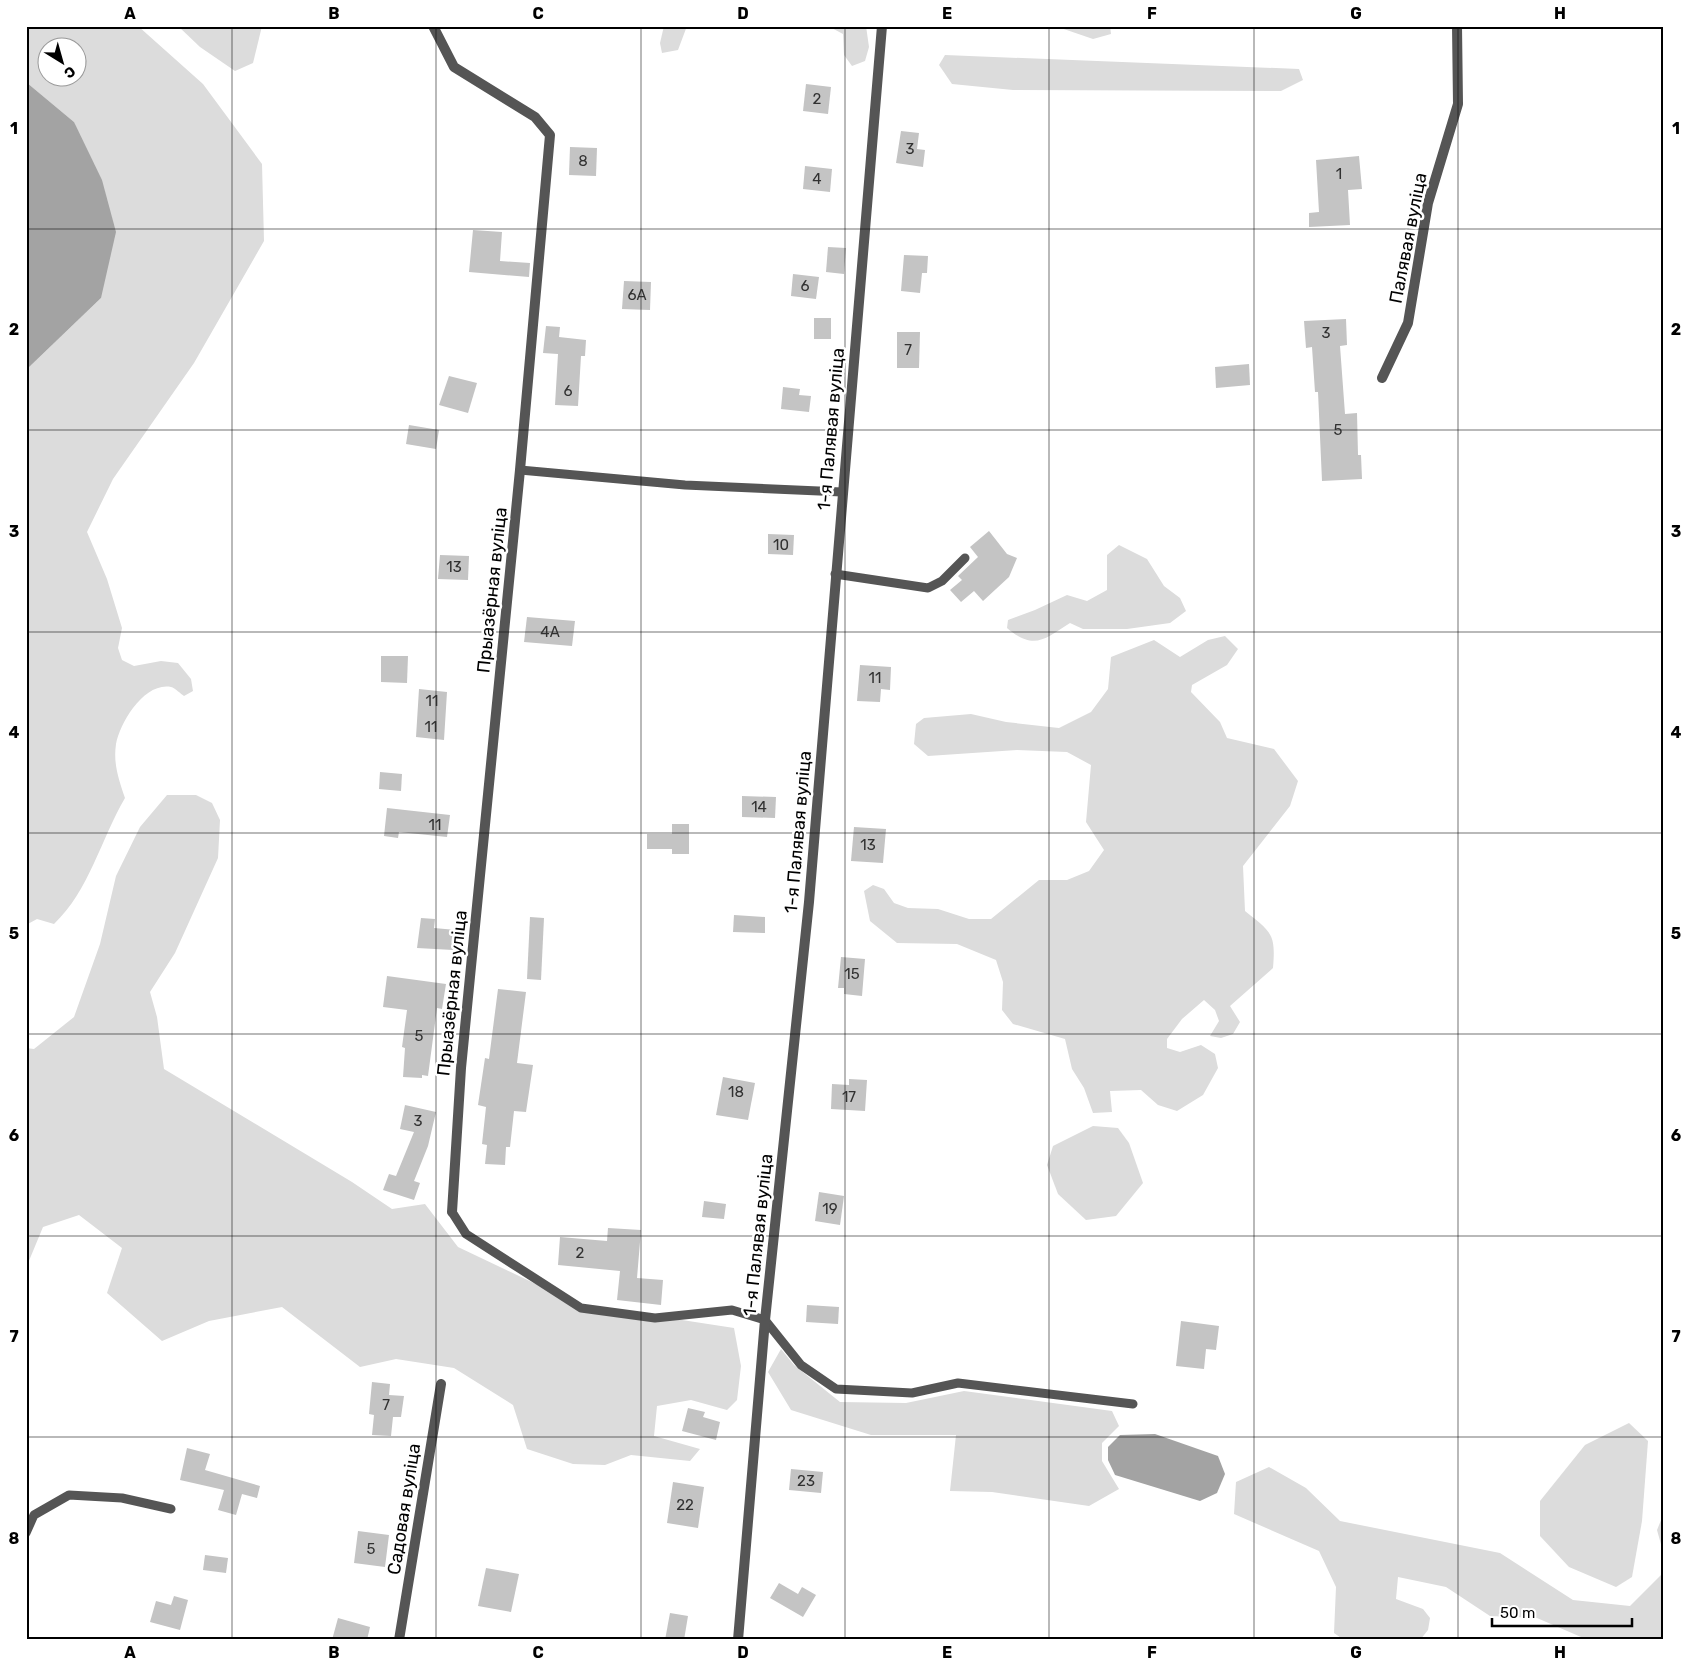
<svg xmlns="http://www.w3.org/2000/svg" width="1690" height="1666" viewBox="0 0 1690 1666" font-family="Rubik,sans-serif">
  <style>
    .green { fill: #dcdcdc; fill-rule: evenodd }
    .water { fill: #a3a3a3 }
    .building { fill: #c4c4c4 }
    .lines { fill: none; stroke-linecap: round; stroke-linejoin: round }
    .lane { stroke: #555; stroke-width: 9 }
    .street { stroke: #555; stroke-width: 10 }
    .grid { fill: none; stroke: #000; stroke-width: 1; stroke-opacity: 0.55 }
    .labels { text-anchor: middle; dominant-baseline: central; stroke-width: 5; stroke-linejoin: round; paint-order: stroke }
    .number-label { font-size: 15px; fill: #313131 }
    .street-label { font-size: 18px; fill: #000; stroke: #fff }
    .neatline { fill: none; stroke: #000; stroke-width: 2 }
    .grid-label { font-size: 16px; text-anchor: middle; font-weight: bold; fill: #000 }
  </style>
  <rect width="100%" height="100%" fill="#fff"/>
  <g class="green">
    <path d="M 26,26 L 138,26 L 203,84 L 262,164 L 264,241 L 194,363 L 113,479 L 87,532 L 107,579 L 122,628 L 118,648 L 122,660 L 134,666 L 161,661 L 178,663 L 191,679 L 193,691 L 184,696 C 181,694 175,688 171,687 C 144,682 120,723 116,744 C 113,764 119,780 125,798 C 101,839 89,891 54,924 L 37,919 L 26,925 L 26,370 L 101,298 L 74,122 L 26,82 ZM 48,48 L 78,48 L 78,78 L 48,78 Z"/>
    <polygon points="178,26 262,26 253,63 235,71 200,47"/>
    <polygon points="664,26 687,26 678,50 662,53 660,43"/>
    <polygon points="828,26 866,26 869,47 865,61 852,66 844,55 843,34"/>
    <polygon points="1055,26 1110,26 1111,34 1093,39"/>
    <polygon points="945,55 1299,69 1303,80 1281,91 1013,90 952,84 939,65"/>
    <path d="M 1119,545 L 1147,559 L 1164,586 L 1180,598 L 1186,611 L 1170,623 L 1127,629 L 1083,629 L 1070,623 C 1045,639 1034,651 1007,628 L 1008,620 L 1035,610 L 1067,595 L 1087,601 L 1107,590 L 1107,555 Z"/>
    <path d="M 1225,636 L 1238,649 L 1227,665 L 1192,685 L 1191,692 L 1220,722 L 1227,738 L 1274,749 L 1298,781 L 1290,806 L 1243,866 L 1245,911 C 1271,932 1276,933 1273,968 L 1230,1006 L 1240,1022 L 1233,1034 L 1221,1038 L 1210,1036 L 1219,1021 L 1215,1010 L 1204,1000 L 1182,1019 L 1167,1039 L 1167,1048 L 1180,1052 L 1201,1045 L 1215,1054 L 1218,1068 L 1203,1095 L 1177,1111 L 1158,1105 L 1141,1090 L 1110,1091 L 1112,1112 L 1093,1113 L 1084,1088 L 1072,1069 L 1065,1039 L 1013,1024 L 1002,1010 L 1003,982 L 996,960 L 957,944 L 897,943 L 870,921 L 864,891 L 873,885 L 884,889 L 894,903 L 908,908 L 938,909 L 969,919 L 991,919 L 1039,880 L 1067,880 L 1089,871 L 1104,850 L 1086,822 L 1091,765 L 1067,752 L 1017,750 L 928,756 L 914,744 L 916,724 L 924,718 L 971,714 L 1006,722 L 1059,728 L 1091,712 L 1108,689 L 1111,657 L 1154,640 L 1180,657 L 1208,640 Z"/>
    <polygon points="167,795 196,795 212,803 220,820 218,858 175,953 150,992 157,1017 164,1069 352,1182 392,1209 425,1204 458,1247 578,1304 734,1328 741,1366 737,1400 727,1410 691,1400 657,1406 654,1436 700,1449 690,1461 631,1455 605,1465 573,1464 527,1449 513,1405 454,1368 396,1359 360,1367 282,1307 209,1321 162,1341 107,1293 122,1248 79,1215 43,1227 26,1268 26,1048 34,1049 74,1017 100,944 116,876 140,827"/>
    <polygon points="1093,1126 1118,1128 1129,1143 1143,1183 1116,1216 1086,1220 1058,1194 1047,1165 1053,1146"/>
    <polygon points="781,1349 794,1365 840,1402 906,1403 964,1391 1112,1411 1119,1426 1102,1443 1102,1461 1119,1489 1089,1506 992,1492 950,1491 956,1435 871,1435 791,1410 768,1372"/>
    <polygon points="1629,1423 1648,1441 1642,1521 1632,1577 1616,1587 1569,1567 1540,1536 1540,1501 1585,1445"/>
    <polygon points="1269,1467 1306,1488 1340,1521 1500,1553 1573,1600 1630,1606 1664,1572 1664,1640 1588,1640 1537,1618 1490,1616 1446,1587 1398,1577 1396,1599 1423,1609 1430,1618 1428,1630 1420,1640 1344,1640 1334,1633 1336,1587 1319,1551 1234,1514 1236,1482"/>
    <polygon points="1664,1513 1664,1555 1657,1530"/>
  </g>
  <g class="water">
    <polygon points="26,82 74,122 102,180 116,232 101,298 26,370"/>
    <polygon points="1155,1434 1218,1456 1225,1474 1217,1493 1200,1501 1115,1475 1108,1460 1108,1447 1120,1435"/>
  </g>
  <g class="building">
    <polygon points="806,84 831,87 828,114 803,111"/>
    <polygon points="901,131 919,133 917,149 925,150 923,167 896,163"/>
    <polygon points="570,147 597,148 596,176 569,175"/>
    <polygon points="1359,156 1362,189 1348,190 1350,225 1309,227 1309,213 1319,212 1316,160"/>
    <polygon points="805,166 832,169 830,192 803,189"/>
    <polygon points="473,230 502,232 500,261 530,263 529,277 469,272"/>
    <polygon points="828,247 846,248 844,274 826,272"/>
    <polygon points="904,255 928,256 927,273 922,273 920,293 901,291"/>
    <polygon points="793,274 819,277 816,299 791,296"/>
    <polygon points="624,281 651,282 650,310 622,309"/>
    <rect x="814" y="318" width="17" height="21"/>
    <polygon points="1346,319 1347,345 1340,346 1345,414 1357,413 1358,455 1361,455 1362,479 1322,481 1318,392 1315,392 1312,347 1306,348 1304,321"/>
    <polygon points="546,326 560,327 559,337 586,340 585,356 581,356 578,406 555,405 558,354 543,353"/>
    <polygon points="897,332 920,332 919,368 897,368"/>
    <polygon points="1249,364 1250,385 1216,388 1215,367"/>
    <polygon points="449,376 477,383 468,413 439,405"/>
    <polygon points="783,387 800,389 799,395 811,396 809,412 781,409"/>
    <polygon points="409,425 439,430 436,449 406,444"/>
    <polygon points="989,531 1007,554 1017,558 1009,577 983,601 974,591 961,602 950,590 962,580 958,576 978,557 970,547"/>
    <polygon points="768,534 794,535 793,555 768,554"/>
    <polygon points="440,555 469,556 468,580 438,579"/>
    <polygon points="527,617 575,621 572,646 524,642"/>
    <polygon points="381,656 408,656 407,683 381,682"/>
    <polygon points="860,665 891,667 890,690 881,689 880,702 857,701"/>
    <polygon points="419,689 447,692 444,740 416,737"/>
    <polygon points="380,772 402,774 401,791 379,789"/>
    <polygon points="742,796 776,797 775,818 742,817"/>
    <polygon points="387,808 450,815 447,837 399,832 398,838 384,836"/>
    <polygon points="672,824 689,824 689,854 672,854 672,849 647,849 647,834 672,834"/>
    <polygon points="854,827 886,829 883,863 851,861"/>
    <polygon points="734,915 765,917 765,933 733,932"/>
    <polygon points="530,917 544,918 541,980 527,979"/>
    <polygon points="421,918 435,919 434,928 456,930 453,950 417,948"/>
    <polygon points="841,957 865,959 862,996 844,994 844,988 838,988"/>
    <polygon points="387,976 446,984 442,1009 437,1008 428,1076 422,1075 422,1078 403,1077 405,1048 402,1047 407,1010 383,1007"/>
    <polygon points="498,989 526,992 517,1063 533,1065 526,1112 514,1111 510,1147 506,1147 505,1165 485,1164 487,1145 482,1144 486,1107 478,1105 485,1058 489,1059"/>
    <polygon points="723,1077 755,1083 748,1120 716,1115"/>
    <polygon points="849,1079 867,1080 865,1111 831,1109 832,1084 849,1085"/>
    <polygon points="405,1105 436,1112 428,1146 414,1181 420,1183 414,1200 383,1190 389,1174 396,1176 414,1132 400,1129"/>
    <polygon points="819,1192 844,1196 840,1225 815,1221"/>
    <polygon points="704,1201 726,1204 724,1219 702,1217"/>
    <polygon points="608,1228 641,1230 637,1278 663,1280 661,1305 617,1300 620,1271 558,1265 560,1237 607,1241"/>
    <polygon points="807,1305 839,1307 838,1324 806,1322"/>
    <polygon points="1181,1321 1219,1326 1216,1350 1206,1349 1204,1369 1176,1366"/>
    <polygon points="372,1382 390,1384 389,1395 404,1396 401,1417 393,1417 391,1436 372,1435 374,1415 369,1414"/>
    <polygon points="688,1408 705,1412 703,1417 720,1422 716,1440 682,1431"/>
    <polygon points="187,1448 210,1454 205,1470 260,1486 257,1498 242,1494 236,1515 218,1510 224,1490 180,1480"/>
    <polygon points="791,1469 823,1472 821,1493 789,1490"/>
    <polygon points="673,1482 704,1487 698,1528 667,1523"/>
    <polygon points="358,1531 389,1535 385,1567 354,1563"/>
    <polygon points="205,1555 228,1558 226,1573 203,1570"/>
    <polygon points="486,1568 519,1574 511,1612 478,1606"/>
    <polygon points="779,1583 798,1594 802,1587 816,1595 803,1617 770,1598"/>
    <polygon points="174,1596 188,1600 180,1630 150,1622 156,1601 171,1605"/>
    <polygon points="670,1613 688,1616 684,1640 665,1640"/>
    <polygon points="338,1618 370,1627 367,1640 332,1640"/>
  </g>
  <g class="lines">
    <g class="lane">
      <polyline points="520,470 685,485 842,492"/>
      <polyline points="835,574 928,588 942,581 965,558"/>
      <polyline points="452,1212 466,1234 581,1308 655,1318 732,1310 765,1320 801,1365 836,1389 912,1393 958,1383 1133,1404"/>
      <polyline points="26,1533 34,1515 69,1495 122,1498 171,1509"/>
    </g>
    <g class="street">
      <polyline points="433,26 454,67 535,117 550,135 520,470 461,1068 452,1212"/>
      <polyline points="1382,378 1408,323 1428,203 1458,104 1457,26"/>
      <polyline points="399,1640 441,1384"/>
      <polyline points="738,1640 765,1320 809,902 882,26"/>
    </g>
  </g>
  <path class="grid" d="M 232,26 L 232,1640M 436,26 L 436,1640M 641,26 L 641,1640M 845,26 L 845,1640M 1049,26 L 1049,1640M 1254,26 L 1254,1640M 1458,26 L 1458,1640M 26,229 L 1664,229M 26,430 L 1664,430M 26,632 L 1664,632M 26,833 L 1664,833M 26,1034 L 1664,1034M 26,1236 L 1664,1236M 26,1437 L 1664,1437"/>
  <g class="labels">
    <g class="number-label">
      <text x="817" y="99">2</text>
      <text x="910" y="149">3</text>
      <text x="583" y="161">8</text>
      <text x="1339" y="174">1</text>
      <text x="817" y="179">4</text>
      <text x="805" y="286">6</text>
      <text x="637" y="295">6А</text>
      <text x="1326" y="333">3</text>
      <text x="908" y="350">7</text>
      <text x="568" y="391">6</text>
      <text x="1338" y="430">5</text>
      <text x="781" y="545">10</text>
      <text x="454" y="567">13</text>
      <text x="550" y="632">4А</text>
      <text x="875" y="678">11</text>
      <text x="432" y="701">11</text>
      <text x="431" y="727">11</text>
      <text x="759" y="807">14</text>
      <text x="435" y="825">11</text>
      <text x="868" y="845">13</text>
      <text x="852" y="974">15</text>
      <text x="419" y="1036">5</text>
      <text x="736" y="1092">18</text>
      <text x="849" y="1097">17</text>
      <text x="418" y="1121">3</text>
      <text x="830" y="1209">19</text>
      <text x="580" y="1253">2</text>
      <text x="386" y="1405">7</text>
      <text x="806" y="1481">23</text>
      <text x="685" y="1505">22</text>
      <text x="371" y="1549">5</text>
    </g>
    <g class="street-label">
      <text transform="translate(1408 238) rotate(-79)">Палявая вуліца</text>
      <text transform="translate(831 429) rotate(-85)">1-я Палявая вуліца</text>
      <text transform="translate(492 590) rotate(-84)">Прыазёрная вуліца</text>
      <text transform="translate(798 832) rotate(-85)">1-я Палявая вуліца</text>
      <text transform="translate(452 993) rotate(-84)">Прыазёрная вуліца</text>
      <text transform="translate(758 1235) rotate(-84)">1-я Палявая вуліца</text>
      <text transform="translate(404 1509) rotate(-81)">Садовая вуліца</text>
    </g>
  </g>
  <rect width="1690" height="1666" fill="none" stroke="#ffffff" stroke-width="55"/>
  <g transform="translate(62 62) rotate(143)"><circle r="24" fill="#ffffff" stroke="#999999"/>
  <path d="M0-4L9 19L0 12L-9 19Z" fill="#000000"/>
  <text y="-8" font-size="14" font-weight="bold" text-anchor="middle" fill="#000000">С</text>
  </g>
  <path d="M1492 1618v8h140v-8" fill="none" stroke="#000000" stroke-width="2.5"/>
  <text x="1500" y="1618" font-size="15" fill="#000000" stroke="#ffffff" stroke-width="4" paint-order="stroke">50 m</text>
  <rect x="28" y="28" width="1634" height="1610" class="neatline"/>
  <g class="grid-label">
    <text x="130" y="19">A</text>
    <text x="334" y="19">B</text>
    <text x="538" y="19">C</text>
    <text x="743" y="19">D</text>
    <text x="947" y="19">E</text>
    <text x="1152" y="19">F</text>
    <text x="1356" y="19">G</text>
    <text x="1560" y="19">H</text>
    <text x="14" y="134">1</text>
    <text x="1676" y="134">1</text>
    <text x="14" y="335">2</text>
    <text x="1676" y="335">2</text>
    <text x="14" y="537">3</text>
    <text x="1676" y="537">3</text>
    <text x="14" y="738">4</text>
    <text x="1676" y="738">4</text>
    <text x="14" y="939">5</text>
    <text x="1676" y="939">5</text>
    <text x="14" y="1141">6</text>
    <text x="1676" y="1141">6</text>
    <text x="14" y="1342">7</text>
    <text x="1676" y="1342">7</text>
    <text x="14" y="1544">8</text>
    <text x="1676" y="1544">8</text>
    <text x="130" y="1658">A</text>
    <text x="334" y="1658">B</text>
    <text x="538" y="1658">C</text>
    <text x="743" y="1658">D</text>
    <text x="947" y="1658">E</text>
    <text x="1152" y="1658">F</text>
    <text x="1356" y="1658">G</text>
    <text x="1560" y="1658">H</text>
  </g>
</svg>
